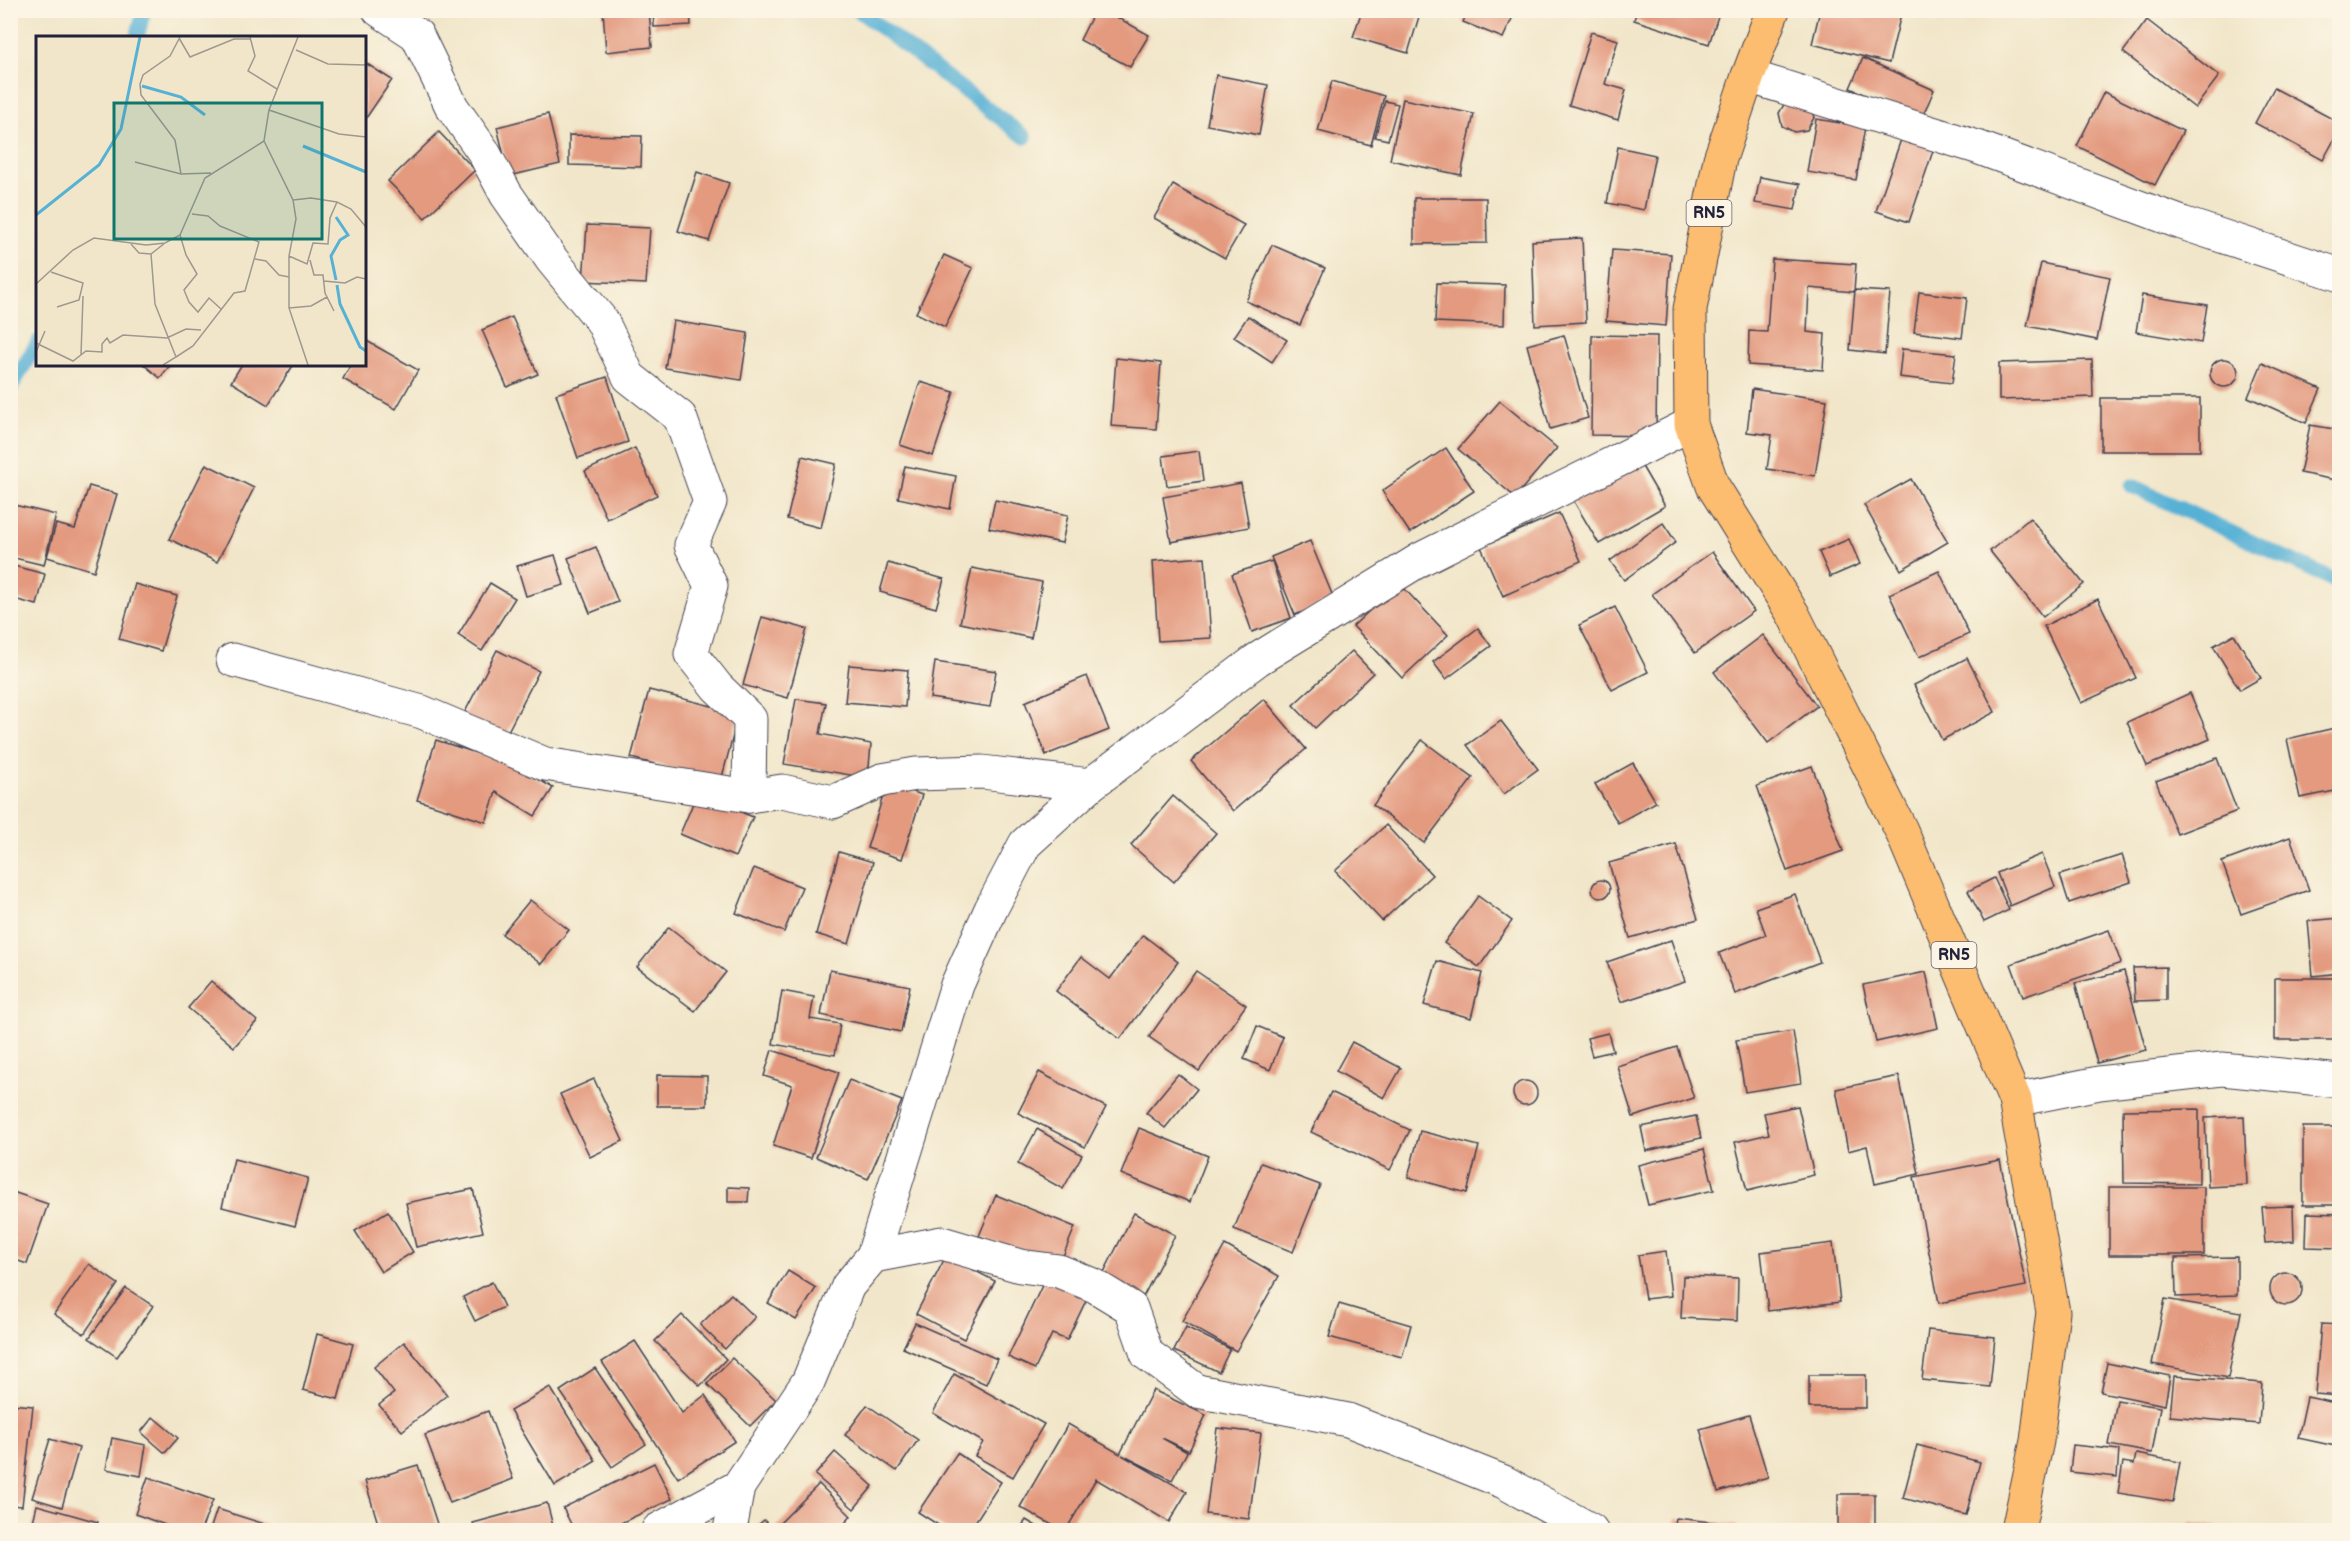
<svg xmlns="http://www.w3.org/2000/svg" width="2350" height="1541" viewBox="0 0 2350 1541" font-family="'Balsamiq Sans',sans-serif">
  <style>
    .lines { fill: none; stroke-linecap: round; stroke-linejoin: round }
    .stream { stroke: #57b1d5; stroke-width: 15 }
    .building { fill: #e39a7f }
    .minor-casing { stroke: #413f50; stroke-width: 35 }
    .trunk-casing { stroke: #413f50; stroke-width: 35 }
    .minor { stroke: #fff; stroke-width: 33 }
    .trunk { stroke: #fcbd6f; stroke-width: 33 }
    .labels { text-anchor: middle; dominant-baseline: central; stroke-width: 4.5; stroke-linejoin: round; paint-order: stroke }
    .shield { fill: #fcf5e5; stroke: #63616e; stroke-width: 1.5 }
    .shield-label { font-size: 16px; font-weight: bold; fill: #22223b }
    .inset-river { fill: none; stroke: #57b1d5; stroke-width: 3 }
    .inset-road { fill: none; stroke: #9e9890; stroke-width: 1.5 }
    .view { fill: #0f766e; fill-opacity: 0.15; stroke: #0f766e; stroke-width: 3 }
    .inset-edge { fill: none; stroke: #22223b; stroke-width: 3 }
  </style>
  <rect width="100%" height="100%" fill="#fcf5e5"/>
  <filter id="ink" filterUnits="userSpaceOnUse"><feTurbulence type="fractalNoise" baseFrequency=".0167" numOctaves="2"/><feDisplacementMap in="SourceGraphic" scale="12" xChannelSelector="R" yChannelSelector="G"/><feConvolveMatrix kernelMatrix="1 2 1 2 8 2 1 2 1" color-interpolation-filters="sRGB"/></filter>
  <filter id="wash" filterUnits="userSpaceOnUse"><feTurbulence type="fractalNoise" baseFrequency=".008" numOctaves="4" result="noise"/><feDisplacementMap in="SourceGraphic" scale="24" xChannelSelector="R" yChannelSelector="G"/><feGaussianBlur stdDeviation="1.35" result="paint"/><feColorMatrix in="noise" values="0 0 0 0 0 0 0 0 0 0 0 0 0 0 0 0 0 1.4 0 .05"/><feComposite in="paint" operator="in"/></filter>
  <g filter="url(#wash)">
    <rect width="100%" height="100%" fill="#f1e6c9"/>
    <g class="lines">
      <g class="stream">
        <polyline points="858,10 1025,137"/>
        <polyline points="137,38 144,10"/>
        <polyline points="10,389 38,342"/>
        <polyline points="2132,486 2340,583"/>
      </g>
    </g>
    <g id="blocks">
      <g class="building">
        <polygon points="603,10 649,10 652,47 606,52"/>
        <polygon points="653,10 690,10 691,25 654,27"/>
        <polygon points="1095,10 1104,10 1149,35 1130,67 1080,40"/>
        <polygon points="1362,10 1421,10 1408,53 1353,37"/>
        <polygon points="1468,10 1516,10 1503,38 1463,22"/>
        <polygon points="1637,10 1720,10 1709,44 1634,20"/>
        <polygon points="1820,10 1902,10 1889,63 1812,44"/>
        <polygon points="2147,20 2219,76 2195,108 2123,52"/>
        <polygon points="1591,32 1618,40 1605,84 1626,90 1618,120 1569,105"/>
        <polygon points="1863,58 1934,90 1921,120 1850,88"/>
        <polygon points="364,62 392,80 364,121"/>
        <polygon points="1216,75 1268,85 1259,135 1207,125"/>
        <polygon points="1332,81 1384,96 1371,145 1318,131"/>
        <polygon points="2274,88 2340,123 2340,129 2323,160 2255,123"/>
        <polygon points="2104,92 2183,131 2155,185 2077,146"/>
        <polygon points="1403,99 1474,114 1461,175 1390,160"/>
        <polygon points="1385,101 1398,104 1388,140 1375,137"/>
        <polygon points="1786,101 1811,105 1814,118 1807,130 1794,132 1782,126 1779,113"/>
        <polygon points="548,114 560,164 509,176 497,127"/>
        <polygon points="1816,119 1865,127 1856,180 1807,172"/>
        <polygon points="1904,131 1936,142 1909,222 1876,211"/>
        <polygon points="439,132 475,170 425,218 388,181"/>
        <polygon points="569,135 642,136 641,167 569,165"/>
        <polygon points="1618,147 1655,155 1644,210 1607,203"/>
        <polygon points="697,172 729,183 709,241 678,231"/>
        <polygon points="1760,177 1800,184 1795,210 1755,203"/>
        <polygon points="1173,185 1244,225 1225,258 1154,218"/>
        <polygon points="1414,198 1486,198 1487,243 1414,244"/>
        <polygon points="587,225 650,228 646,284 583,281"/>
        <polygon points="1582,238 1586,322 1535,325 1532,241"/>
        <polygon points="1272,245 1325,268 1300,325 1246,301"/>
        <polygon points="1612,250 1671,254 1666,326 1606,321"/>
        <polygon points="944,255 973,268 945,327 916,313"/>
        <polygon points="1772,259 1856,264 1854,292 1809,288 1807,332 1825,334 1823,370 1748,365 1749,331 1767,332"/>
        <polygon points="2041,263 2110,277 2097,340 2027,326"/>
        <polygon points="1437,283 1505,285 1504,325 1435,322"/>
        <polygon points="1855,290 1890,292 1885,354 1850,350"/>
        <polygon points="1919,292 1967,298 1962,338 1914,332"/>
        <polygon points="2142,295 2207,305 2201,343 2136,332"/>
        <polygon points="1248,316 1287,340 1272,362 1234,337"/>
        <polygon points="512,317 538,374 507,387 482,330"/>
        <polygon points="673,321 748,333 741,380 665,368"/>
        <polygon points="1564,335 1588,418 1550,429 1527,345"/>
        <polygon points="1592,335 1657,336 1656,436 1591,435"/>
        <polygon points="365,340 418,370 396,409 343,379 351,364 364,364"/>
        <polygon points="1902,349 1956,354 1952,383 1899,377"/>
        <polygon points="1116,358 1161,363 1156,429 1111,426"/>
        <circle cx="2224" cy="373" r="14"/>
        <polygon points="2092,360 2093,397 1999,400 1999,363"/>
        <polygon points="2262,363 2321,389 2306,423 2248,397"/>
        <polygon points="143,364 171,364 160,378"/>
        <polygon points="242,364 294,364 268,405 231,382"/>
        <polygon points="607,377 628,442 578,458 556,394"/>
        <polygon points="920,382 954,392 933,456 900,445"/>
        <polygon points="1752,389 1827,400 1815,476 1767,469 1772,435 1747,432"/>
        <rect x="2101" y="398" width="99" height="53"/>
        <polygon points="1500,401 1557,448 1515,497 1458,449"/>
        <polygon points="2310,425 2340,430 2340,481 2300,473"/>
        <polygon points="635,448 657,495 607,519 585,471"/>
        <polygon points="1446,448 1474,491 1410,533 1382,491"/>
        <polygon points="1199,451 1203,481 1167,486 1163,456"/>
        <polygon points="802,456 836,464 821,528 787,519"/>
        <polygon points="1636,456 1665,506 1599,544 1569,493"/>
        <polygon points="206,464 254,488 217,562 169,539"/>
        <polygon points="905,466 956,476 950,509 898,498"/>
        <polygon points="1911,479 1948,542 1901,570 1864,505"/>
        <polygon points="1241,483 1249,527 1171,542 1163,497"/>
        <polygon points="89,486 117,494 94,571 47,557 56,524 75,529"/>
        <polygon points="995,500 1068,515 1062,543 989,528"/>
        <polygon points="10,504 56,515 44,565 10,557"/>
        <polygon points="1559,513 1581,561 1503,596 1481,547"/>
        <polygon points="2030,518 2084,584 2043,617 1990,551"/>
        <polygon points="1663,523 1676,542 1624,580 1610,561"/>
        <polygon points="1849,539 1860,564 1830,577 1819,552"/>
        <polygon points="1310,541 1334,599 1295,615 1271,557"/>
        <polygon points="596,547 618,602 590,613 568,558"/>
        <polygon points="1712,552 1754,611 1695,653 1652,594"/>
        <polygon points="555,555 564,585 526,596 517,566"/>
        <polygon points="1205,557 1211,638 1158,641 1153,561"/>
        <polygon points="1272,561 1291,618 1252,632 1232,574"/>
        <polygon points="888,563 944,579 936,608 880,592"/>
        <polygon points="10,565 45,574 37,605 10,598"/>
        <polygon points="972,568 1042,582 1031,638 960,623"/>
        <polygon points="1939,571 1969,634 1919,657 1889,594"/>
        <polygon points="490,583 515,598 482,651 458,635"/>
        <polygon points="1399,583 1448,635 1402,678 1353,626"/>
        <polygon points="135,584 177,596 161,651 119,639"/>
        <polygon points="2098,599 2136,678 2081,703 2044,626"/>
        <polygon points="1615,607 1648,672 1612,690 1579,625"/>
        <polygon points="762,617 807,629 788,698 743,685"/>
        <polygon points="1478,628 1491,646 1446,679 1433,662"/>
        <polygon points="2234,634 2261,678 2240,690 2213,646"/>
        <polygon points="1763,635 1817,706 1768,743 1714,672"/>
        <polygon points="497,650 539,671 505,737 463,716"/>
        <polygon points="1352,651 1373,673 1315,728 1293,705"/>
        <polygon points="1967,658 1995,712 1942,740 1914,685"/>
        <polygon points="935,662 996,671 990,707 930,698"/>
        <polygon points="849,665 908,670 905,707 845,702"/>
        <polygon points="1087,676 1109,730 1046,755 1025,702"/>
        <polygon points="649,690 739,713 721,781 631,758"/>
        <polygon points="2190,693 2210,739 2147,766 2127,722"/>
        <polygon points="796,699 826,703 820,734 871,744 868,778 784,764"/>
        <polygon points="1264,699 1306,749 1233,811 1191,761"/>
        <polygon points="1501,721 1538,769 1504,794 1467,745"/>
        <polygon points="2339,727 2340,790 2300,798 2287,739"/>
        <polygon points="436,740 492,758 495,753 553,788 535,816 496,792 486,822 417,800"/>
        <polygon points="1422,740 1473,778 1424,843 1373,805"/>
        <polygon points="2217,758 2237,811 2177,834 2156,781"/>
        <polygon points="1633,763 1656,802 1618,823 1595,784"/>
        <polygon points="1812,766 1843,851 1787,871 1757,786"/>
        <polygon points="887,783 922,795 902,859 867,848"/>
        <polygon points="697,794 753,817 735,857 680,834"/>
        <polygon points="1173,796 1216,833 1174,882 1131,845"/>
        <polygon points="1386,825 1432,875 1382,921 1335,871"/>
        <polygon points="2290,837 2309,890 2241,914 2222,862"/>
        <polygon points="1676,844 1698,919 1630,938 1609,863"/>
        <polygon points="839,852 873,862 849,944 816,934"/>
        <polygon points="2042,854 2055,887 2010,906 1997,873"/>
        <polygon points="2122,855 2131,882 2069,903 2060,875"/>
        <polygon points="754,868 802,887 784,932 736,913"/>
        <polygon points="1994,878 2009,910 1984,922 1968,891"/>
        <circle cx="1601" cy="889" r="9"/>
        <polygon points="1795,894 1820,962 1735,994 1719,953 1766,935 1756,908"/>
        <polygon points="1478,896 1512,921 1479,967 1444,943"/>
        <polygon points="530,900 569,930 541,964 502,934"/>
        <polygon points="2340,918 2340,973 2313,976 2308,921"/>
        <polygon points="669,927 726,972 695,1011 637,967"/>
        <polygon points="2109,930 2121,963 2023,997 2011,964"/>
        <polygon points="1143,935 1178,962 1120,1039 1056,991 1081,957 1110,979"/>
        <polygon points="1671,940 1685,981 1621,1002 1607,962"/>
        <polygon points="1437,961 1482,973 1471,1018 1424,1005"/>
        <polygon points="2166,967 2166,1000 2135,1001 2133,968"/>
        <polygon points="830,970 910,986 901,1032 821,1015"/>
        <polygon points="1196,971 1246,1005 1199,1071 1149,1037"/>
        <polygon points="2124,971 2146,1050 2097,1063 2075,983"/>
        <polygon points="1926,972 1938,1028 1876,1042 1863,985"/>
        <rect x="2275" y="978" width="65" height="62"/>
        <polygon points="211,981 257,1021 234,1047 188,1008"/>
        <polygon points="782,991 814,997 810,1019 840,1024 835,1055 773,1044"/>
        <polygon points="1257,1026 1283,1037 1270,1070 1244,1059"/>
        <polygon points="1793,1031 1801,1083 1745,1092 1736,1040"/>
        <polygon points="1608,1033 1613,1051 1592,1056 1587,1038"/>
        <polygon points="1352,1042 1401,1068 1384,1098 1336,1071"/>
        <polygon points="1677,1047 1694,1098 1633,1117 1617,1066"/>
        <polygon points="772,1050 839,1072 811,1158 773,1146 792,1085 764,1076"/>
        <polygon points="1039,1072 1106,1107 1085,1147 1018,1113"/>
        <polygon points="1178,1074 1197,1089 1165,1128 1146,1113"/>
        <polygon points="657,1075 707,1076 707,1106 657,1106"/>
        <polygon points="1899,1076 1919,1174 1875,1184 1867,1146 1848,1151 1836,1089"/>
        <polygon points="594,1079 623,1141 590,1157 560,1094"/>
        <polygon points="849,1080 902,1101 868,1179 816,1157"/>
        <circle cx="1525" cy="1093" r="12"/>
        <polygon points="1331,1092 1410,1130 1390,1170 1311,1132"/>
        <polygon points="1798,1106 1814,1175 1747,1191 1735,1142 1769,1134 1764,1113"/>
        <polygon points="2199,1109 2199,1184 2124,1183 2123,1110"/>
        <polygon points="1696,1116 1701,1138 1646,1151 1641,1127"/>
        <polygon points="2244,1116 2247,1185 2208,1187 2205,1118"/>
        <rect x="2303" y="1127" width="37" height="78"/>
        <polygon points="1139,1128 1208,1156 1190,1202 1121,1174"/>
        <polygon points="1037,1129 1082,1155 1063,1189 1018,1164"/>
        <polygon points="1420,1131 1479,1146 1467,1193 1408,1177"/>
        <polygon points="1704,1149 1714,1190 1648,1205 1638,1165"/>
        <polygon points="234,1159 308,1178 295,1226 222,1207"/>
        <polygon points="2000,1160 2026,1286 1939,1303 1914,1177"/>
        <polygon points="1261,1163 1320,1185 1293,1252 1234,1229"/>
        <polygon points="728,1187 749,1188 748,1202 728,1202"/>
        <rect x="2109" y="1187" width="95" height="68"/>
        <polygon points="473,1189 483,1232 416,1247 406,1203"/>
        <polygon points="10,1191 48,1204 27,1264 10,1258"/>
        <polygon points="996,1195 1075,1227 1058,1268 979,1236"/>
        <polygon points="2293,1206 2294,1241 2265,1243 2262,1207"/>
        <polygon points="388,1211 413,1252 381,1272 355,1231"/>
        <polygon points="1134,1213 1175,1235 1141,1301 1100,1280"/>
        <polygon points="2307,1213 2340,1214 2340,1248 2306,1247"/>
        <polygon points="1833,1243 1840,1302 1768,1311 1761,1252"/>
        <polygon points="1225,1245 1279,1276 1236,1351 1182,1321"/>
        <polygon points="1666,1251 1671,1296 1645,1299 1638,1255"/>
        <polygon points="946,1256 995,1281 964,1339 916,1314"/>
        <polygon points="2237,1257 2237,1295 2176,1297 2175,1258"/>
        <polygon points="89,1264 118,1284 84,1334 54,1314"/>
        <polygon points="788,1271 816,1288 796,1320 768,1303"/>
        <polygon points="1048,1273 1090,1292 1067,1340 1052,1334 1035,1369 1008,1357"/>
        <circle cx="2286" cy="1289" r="16"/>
        <polygon points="1683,1276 1738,1278 1737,1321 1681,1318"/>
        <polygon points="492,1282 504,1307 475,1321 463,1297"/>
        <polygon points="126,1288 153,1306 117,1357 89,1338"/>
        <polygon points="731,1294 755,1317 725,1349 700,1325"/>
        <polygon points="2165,1299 2241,1312 2228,1378 2152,1364"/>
        <polygon points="1339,1304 1411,1325 1402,1357 1329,1337"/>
        <polygon points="682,1315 726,1359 700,1386 655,1341"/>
        <polygon points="915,1323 997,1359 986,1384 903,1348"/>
        <polygon points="2321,1324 2340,1325 2340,1396 2315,1394"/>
        <polygon points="1186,1327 1230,1349 1219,1372 1174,1351"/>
        <polygon points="1928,1330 1995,1337 1990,1387 1922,1380"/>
        <polygon points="317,1334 353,1344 338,1399 303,1390"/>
        <polygon points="635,1341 682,1413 705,1395 735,1441 678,1478 602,1362"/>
        <polygon points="404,1342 447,1395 402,1431 379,1405 394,1393 374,1367"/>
        <polygon points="732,1358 776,1400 750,1426 707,1384"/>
        <polygon points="2107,1363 2170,1376 2165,1405 2101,1392"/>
        <polygon points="595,1368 646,1444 612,1467 560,1391"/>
        <polygon points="954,1374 1044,1424 1013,1477 975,1456 983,1442 933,1413"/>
        <rect x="1809" y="1375" width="57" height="33"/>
        <polygon points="2174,1376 2262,1383 2259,1424 2170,1416"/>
        <polygon points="550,1387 596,1461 555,1486 510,1411"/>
        <polygon points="1153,1390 1206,1415 1189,1451 1162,1438 1187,1452 1172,1480 1122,1455 1187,1492 1169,1522 1096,1479 1066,1530 1061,1530 1020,1507 1068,1424 1120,1454"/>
        <polygon points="2307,1397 2340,1404 2340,1447 2298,1438"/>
        <polygon points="2117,1400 2160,1407 2152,1453 2109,1445"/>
        <polygon points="10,1404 33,1406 22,1506 10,1505"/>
        <polygon points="867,1405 918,1440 897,1471 845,1435"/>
        <polygon points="488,1411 513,1479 450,1503 425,1435"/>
        <polygon points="1749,1415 1768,1477 1718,1492 1700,1429"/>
        <polygon points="153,1417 178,1438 165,1453 141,1432"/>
        <polygon points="1217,1428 1261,1433 1249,1519 1206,1514"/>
        <polygon points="112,1438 146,1445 141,1476 106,1469"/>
        <polygon points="50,1439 79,1448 62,1507 32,1498"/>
        <polygon points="1917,1445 1980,1462 1966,1515 1903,1498"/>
        <polygon points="2073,1445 2119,1450 2117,1477 2070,1472"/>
        <polygon points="835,1452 873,1486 854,1509 815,1475"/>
        <polygon points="957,1453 1001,1482 970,1530 946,1530 918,1512"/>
        <polygon points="2136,1454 2180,1462 2173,1502 2118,1493 2123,1462 2134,1464"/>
        <polygon points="654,1463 672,1499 606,1530 574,1530 563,1508"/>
        <polygon points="418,1465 439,1530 380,1530 365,1481"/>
        <polygon points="148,1477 213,1500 201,1530 179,1530 135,1514"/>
        <polygon points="819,1484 851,1516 839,1530 780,1530 776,1527"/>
        <rect x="1838" y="1494" width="37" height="36"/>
        <polygon points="547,1503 554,1530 475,1530 473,1523"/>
        <polygon points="37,1505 98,1522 95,1530 31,1530"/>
        <polygon points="217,1509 268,1525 266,1530 210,1530"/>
        <polygon points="1676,1518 1738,1525 1737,1530 1674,1530"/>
        <polygon points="764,1520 773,1530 752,1530"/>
        <polygon points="1026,1520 1043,1530 1019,1530"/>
        <polygon points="2190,1523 2233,1529 2233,1530 2189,1530"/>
      </g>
    </g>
  </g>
  <g filter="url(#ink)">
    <use href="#blocks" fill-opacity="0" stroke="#413f50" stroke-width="1.5"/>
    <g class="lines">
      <defs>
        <g id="minor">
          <polyline points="379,10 417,35 452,107 483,151 506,194 552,260 602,321 629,377 680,417 710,502 691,545 711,586 691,654 717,687 750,719 749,796"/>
          <polyline points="1748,76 1977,147 2182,223 2340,275"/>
          <polyline points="233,660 422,712 545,764 749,796 782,791 833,802 882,780 916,774 982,772 1090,785"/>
          <polyline points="2015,1100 2099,1083 2222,1069 2340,1081"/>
          <polyline points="873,1256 942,1243 1020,1266 1059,1271 1095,1286 1131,1308 1147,1354 1197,1391 1348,1420 1504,1482 1591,1530"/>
          <polyline points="658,1530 738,1487 808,1382 848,1286 873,1256 957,985 991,909 1025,844 1090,785 1258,659 1421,559 1691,424"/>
          <polyline points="730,1530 738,1487"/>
        </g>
        <polyline id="trunk" points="1773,10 1748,76 1720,159 1690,309 1691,424 1713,486 1793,614 1901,830 2015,1100 2053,1312 2037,1441 2018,1530"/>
      </defs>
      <use href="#minor" class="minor-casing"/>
      <use href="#trunk" class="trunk-casing"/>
      <use href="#minor" class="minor"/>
      <use href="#trunk" class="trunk"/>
    </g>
  </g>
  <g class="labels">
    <g class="shield">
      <rect x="1686.5" y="200" width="45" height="26" rx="4.5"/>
      <rect x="1931.5" y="942" width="45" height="26" rx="4.5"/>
    </g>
    <g class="shield-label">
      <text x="1709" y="213">RN5</text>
      <text x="1954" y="955">RN5</text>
    </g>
  </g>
  <g transform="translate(36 36)">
    <rect width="330" height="330" fill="#f1e6c9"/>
    <path class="inset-river" d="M 106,50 L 145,61 L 169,79M 267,110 L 330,136M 0,179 L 63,129 L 85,93 L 104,1M 300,181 L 312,199 L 304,204 L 295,220 L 300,244M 301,249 L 304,268 L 324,311 L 330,315"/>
    <path class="inset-road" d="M 144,1 L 134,20 L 107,39 L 104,48 L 105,59 L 139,104 L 145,138M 214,1 L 219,20 L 212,35 L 241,53M 262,1 L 233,74 L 228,105 L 257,164 L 260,183 L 253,220 L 253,272 L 272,329M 143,2 L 154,21 L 198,3 L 214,3M 260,14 L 292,28 L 330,29M 233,74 L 303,98 L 330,101M 99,126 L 145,138 L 175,137M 257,164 L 275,162 L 301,166 L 315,173 L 330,191M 144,199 L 150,219 L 161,238 L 148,254 L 153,266 L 162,276 L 173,262 L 185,273M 95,208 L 103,217 L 115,218 L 129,207M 115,218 L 119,268 L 140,321 L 127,329M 253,220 L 271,228 L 277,207 L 292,208 L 294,182 L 301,166M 219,223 L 230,225 L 243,239 L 253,241M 274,224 L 278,239 L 287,239 L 289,257 L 298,275M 15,236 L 47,247 L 43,264 L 21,271M 288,245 L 309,247 L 321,241 L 330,243M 0,248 L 37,214 L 58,202 L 110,209 L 129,207 L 144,199 L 169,142 L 228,105M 253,272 L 275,270 L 291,261M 0,307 L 37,325 L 50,315 L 66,316 L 66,308 L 71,302 L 74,307 L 87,299 L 131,302 L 150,293 L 165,294M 0,316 L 9,295M 45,319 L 47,260M 140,321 L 157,310 L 198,257 L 209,255 L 223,206 L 184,190 L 172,180 L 156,178"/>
    <path class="view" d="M 78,67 L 286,67 L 286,203 L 78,203 Z"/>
    <rect width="330" height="330" class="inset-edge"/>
  </g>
  <rect width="2350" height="1541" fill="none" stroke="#fcf5e5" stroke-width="36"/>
</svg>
